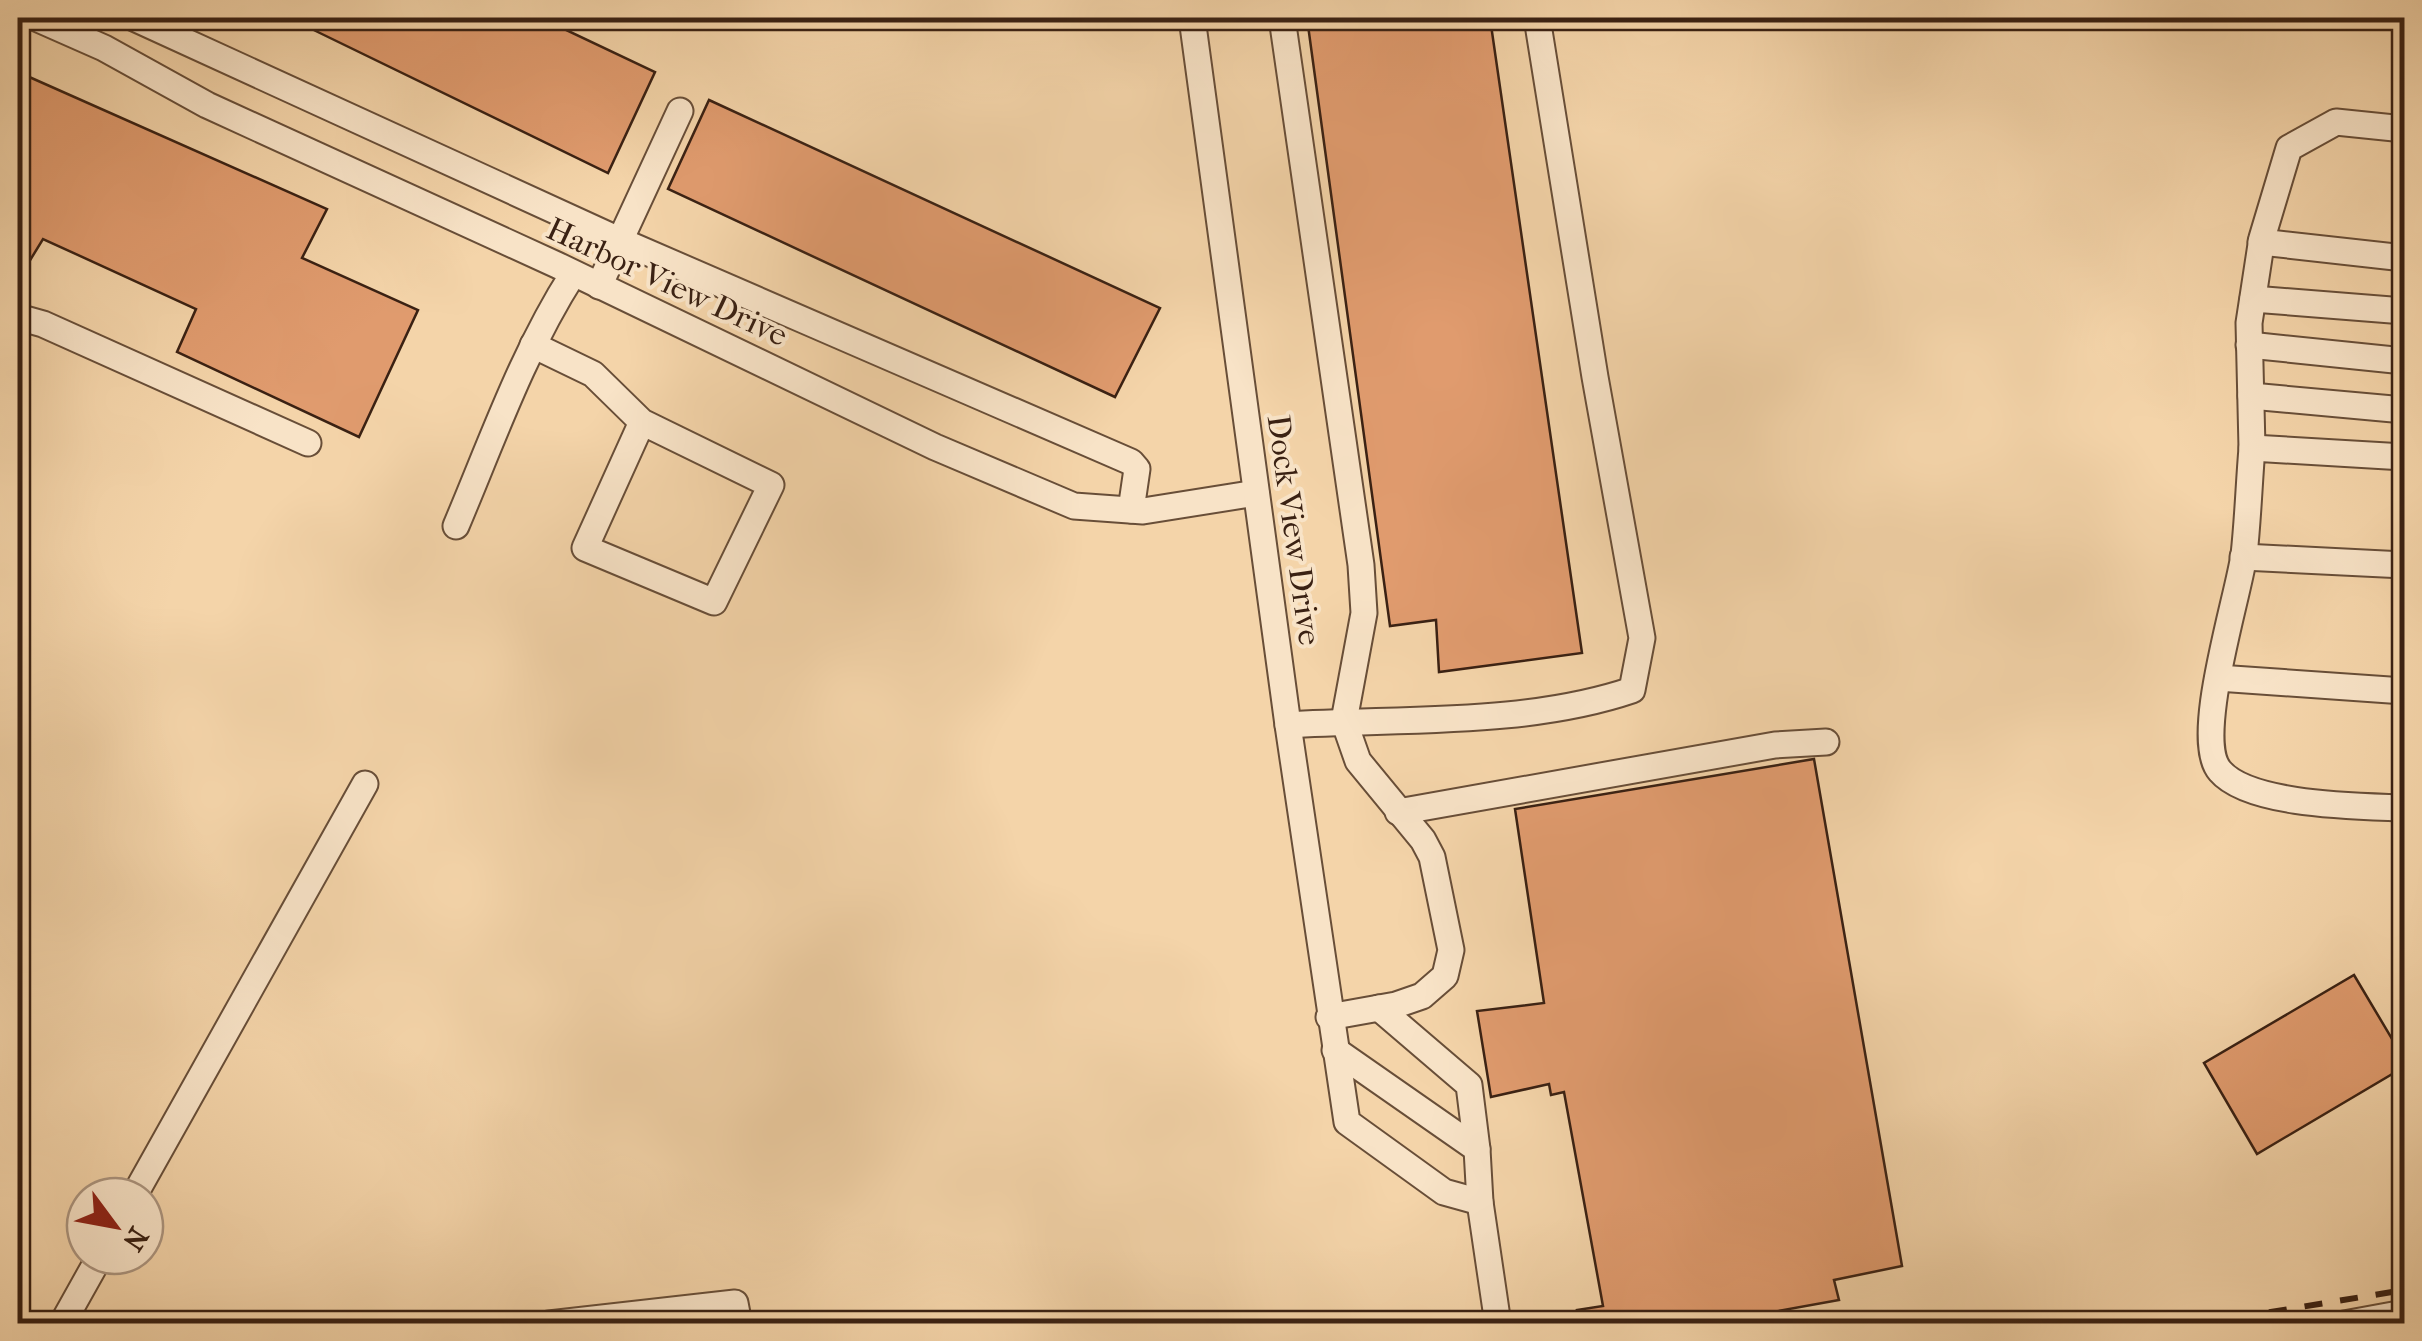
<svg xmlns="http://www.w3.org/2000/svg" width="2422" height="1341" viewBox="0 0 2422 1341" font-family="'IM FELL French Canon',serif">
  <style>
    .building { fill: #e09b6e; stroke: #3a2113; stroke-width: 2.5 }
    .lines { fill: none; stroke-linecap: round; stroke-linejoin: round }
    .minor-casing { stroke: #684e38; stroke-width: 29 }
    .minor { stroke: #f8e3c7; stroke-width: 25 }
    .rail { stroke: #3a2113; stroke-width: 6; stroke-dasharray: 18 18; stroke-linecap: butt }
    .labels { text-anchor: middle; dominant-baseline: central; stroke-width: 8; stroke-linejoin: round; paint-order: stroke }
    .street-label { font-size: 32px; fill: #3a2113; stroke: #f8e3c7 }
  </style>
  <rect width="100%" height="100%" fill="#f4d4a9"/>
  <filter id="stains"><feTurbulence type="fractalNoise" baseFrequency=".002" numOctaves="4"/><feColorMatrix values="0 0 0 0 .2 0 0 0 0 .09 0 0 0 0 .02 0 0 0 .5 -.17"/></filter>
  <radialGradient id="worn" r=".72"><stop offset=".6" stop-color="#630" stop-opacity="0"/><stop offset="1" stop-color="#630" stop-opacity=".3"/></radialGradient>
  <g class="building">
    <polygon points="289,18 541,18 655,72 608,173"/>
    <polygon points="1307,18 1490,18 1582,653 1439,672 1436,620 1390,626"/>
    <polygon points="18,72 327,209 302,258 418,310 359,437 177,352 196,309 43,239 18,280"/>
    <polygon points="709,100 1160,308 1115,397 668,189"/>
    <polygon points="1814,759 1902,1266 1834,1280 1839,1300 1707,1324 1580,1324 1577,1310 1603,1306 1564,1092 1551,1095 1549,1084 1491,1097 1477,1011 1544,1003 1515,809"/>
    <polygon points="2354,975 2404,1059 2404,1067 2257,1154 2204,1063"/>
  </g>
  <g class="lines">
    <defs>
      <g id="minor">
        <polyline points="36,18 104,48 207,105 557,265 935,447 1074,506 1143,511 1256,493"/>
        <polyline points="134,18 619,240 1131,462 1137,469 1131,510"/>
        <polyline points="1192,18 1288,725 1347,1122 1444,1192 1480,1202"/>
        <polyline points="1282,18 1361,565 1364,613 1344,721 1358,761 1423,840 1432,857 1451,950 1445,976 1422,996 1396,1005 1329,1017"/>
        <polyline points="2261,242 2404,258"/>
        <polyline points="599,286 680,111"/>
        <polyline points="2253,299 2404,311"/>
        <polyline points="18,317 43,324 308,443"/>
        <polyline points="533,345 593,374 642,422 771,485 714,602 585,548 642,422"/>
        <polyline points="2249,345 2404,361"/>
        <polyline points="2251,396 2404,410"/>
        <polyline points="2252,448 2249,323 2262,238 2289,148 2336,122 2404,129"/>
        <path d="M 2404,457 L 2252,448 C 2249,483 2248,519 2244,555 C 2238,598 2192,740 2220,771 C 2250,806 2360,806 2404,808"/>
        <path d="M 456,526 C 492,441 523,352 573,274"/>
        <polyline points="2243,557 2404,565"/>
        <polyline points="2218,678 2404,691"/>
        <path d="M 1288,725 C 1399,718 1526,726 1632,690 L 1642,638 L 1595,377 L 1537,18"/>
        <polyline points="1398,812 1775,745 1826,742"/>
        <polyline points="1379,1008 1469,1085 1477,1149"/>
        <polyline points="1335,1050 1477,1149 1480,1202 1498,1324"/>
        <polyline points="134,1196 365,784"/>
        <polyline points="62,1324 100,1256"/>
        <polyline points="549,1324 735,1303 739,1324"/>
        <polyline points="2344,1324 2404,1313"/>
      </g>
    </defs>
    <use href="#minor" class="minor-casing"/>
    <use href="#minor" class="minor"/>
    <polyline class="rail" points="2198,1324 2404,1290"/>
  </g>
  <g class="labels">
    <g class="street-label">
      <text transform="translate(667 282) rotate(25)">Harbor View Drive</text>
      <text transform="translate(1294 530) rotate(82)">Dock View Drive</text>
    </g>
  </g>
  <rect width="2422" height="1341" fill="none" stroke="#f4d4a9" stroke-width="60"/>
  <rect x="20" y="20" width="2382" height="1301" fill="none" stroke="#3a2113" stroke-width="5"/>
  <rect x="30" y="30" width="2362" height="1281" fill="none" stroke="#3a2113" stroke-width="2.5"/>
  <g transform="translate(115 1226) rotate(122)"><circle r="48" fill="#f8e3c7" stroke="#ac957f" stroke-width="2.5"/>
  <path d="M0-8L18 38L0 25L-18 38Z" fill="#8f2418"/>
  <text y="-15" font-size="28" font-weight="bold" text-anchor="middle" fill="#3a2113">N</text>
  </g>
  <rect width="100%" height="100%" filter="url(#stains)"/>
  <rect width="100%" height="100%" fill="url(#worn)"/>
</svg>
